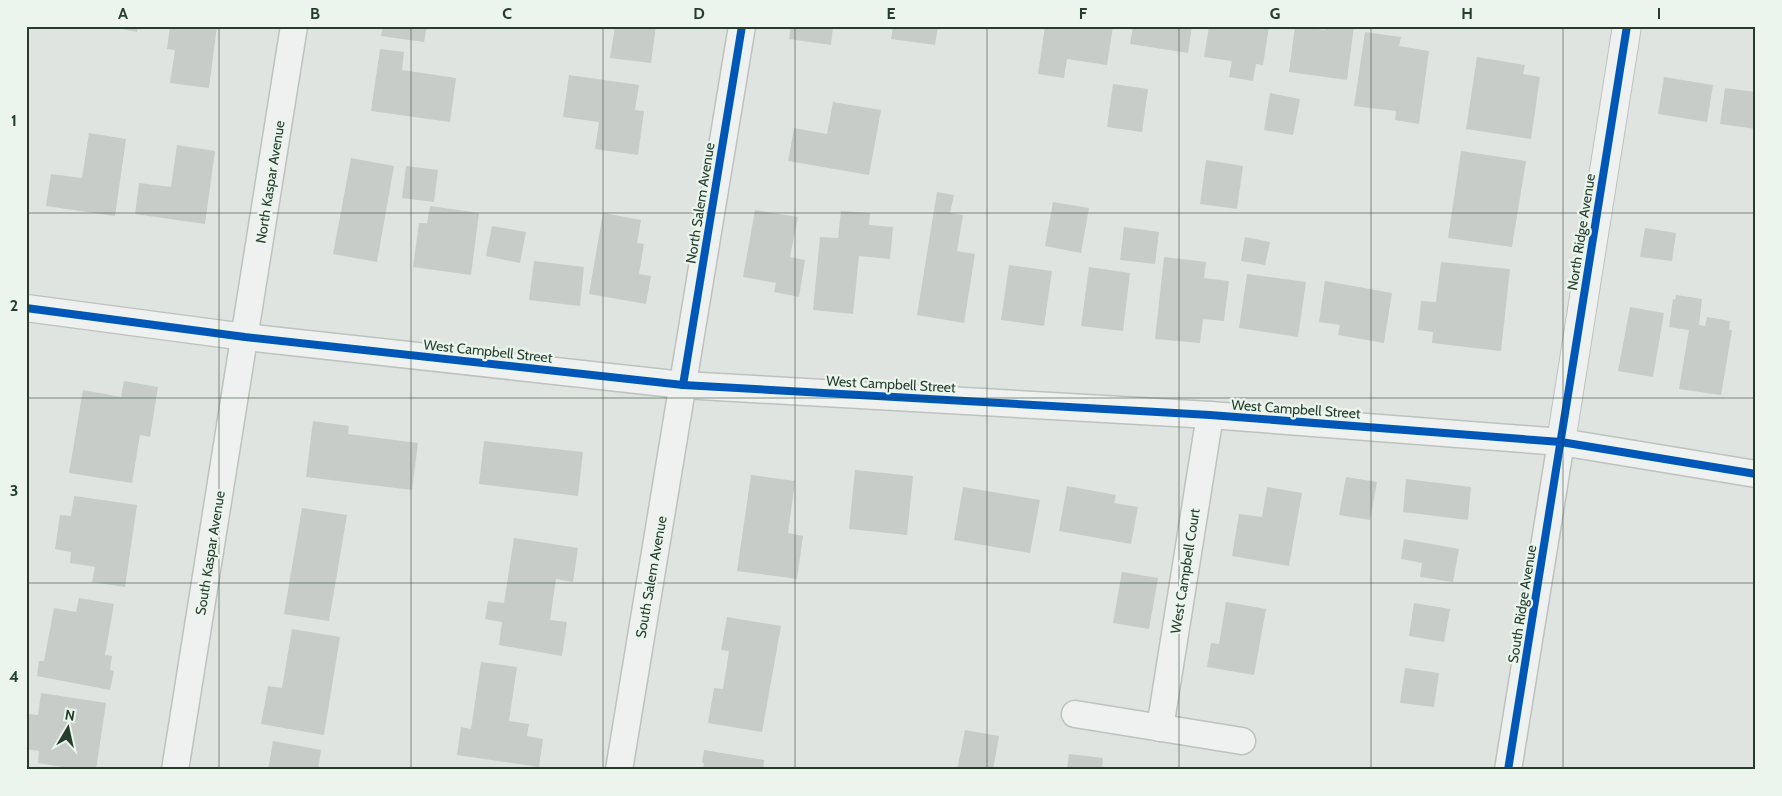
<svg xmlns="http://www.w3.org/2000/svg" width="1782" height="796" viewBox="0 0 1782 796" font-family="Cabin,sans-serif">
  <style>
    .building { fill: #c7ccc8 }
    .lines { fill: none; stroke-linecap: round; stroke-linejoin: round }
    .minor-casing { stroke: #bdc2be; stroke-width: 29 }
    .tertiary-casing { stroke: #bdc2be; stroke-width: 30 }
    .minor { stroke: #eef1ef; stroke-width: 26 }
    .tertiary { stroke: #eef1ef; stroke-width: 28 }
    .cycleway-casing { stroke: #ebf5ed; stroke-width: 11 }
    .cycleway { stroke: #0057b8; stroke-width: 8 }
    .grid { fill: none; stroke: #253e2c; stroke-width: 1; stroke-opacity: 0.55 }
    .labels { text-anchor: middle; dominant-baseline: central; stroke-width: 4.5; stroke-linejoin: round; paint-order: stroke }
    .street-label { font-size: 14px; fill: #253e2c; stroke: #ebf5ed }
    .neatline { fill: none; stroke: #253e2c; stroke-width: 2 }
    .grid-label { font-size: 16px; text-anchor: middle; font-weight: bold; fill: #253e2c }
  </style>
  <rect width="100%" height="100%" fill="#dfe4e0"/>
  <g class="building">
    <polygon points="108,26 138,26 137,32"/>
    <polygon points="170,26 217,26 209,88 170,83 175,50 167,49"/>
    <polygon points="383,26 427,26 424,42 381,36"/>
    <polygon points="615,26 656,26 651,63 610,58"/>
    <polygon points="791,26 833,26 831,45 789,39"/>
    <polygon points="893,26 938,26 935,45 891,39"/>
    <polygon points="1045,26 1113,26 1107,65 1067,59 1064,78 1038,74"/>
    <polygon points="1133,26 1192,26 1188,53 1130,44"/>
    <polygon points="1209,26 1269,26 1263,65 1256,64 1253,81 1229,77 1232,61 1204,57"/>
    <polygon points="1295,26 1325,30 1325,26 1354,26 1347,80 1289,72"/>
    <polygon points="1365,32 1401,37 1399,46 1429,51 1419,124 1395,120 1396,111 1354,106"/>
    <polygon points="380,49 404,52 402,70 456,78 450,122 371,111"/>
    <polygon points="1477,57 1525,65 1523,74 1540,77 1531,139 1466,129"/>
    <polygon points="569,75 639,85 635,110 644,111 638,155 595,149 599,122 563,117"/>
    <polygon points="1664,77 1713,85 1707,122 1658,114"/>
    <polygon points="1113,84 1148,89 1142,132 1107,127"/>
    <polygon points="1725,88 1756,92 1756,129 1720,124"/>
    <polygon points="1270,93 1300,99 1293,135 1264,130"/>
    <polygon points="833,102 881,110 869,175 788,161 794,128 827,134"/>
    <polygon points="89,133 126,139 115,216 46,206 51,174 82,178"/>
    <polygon points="177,145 215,151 205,224 135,214 139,183 171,187"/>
    <polygon points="1461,151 1526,161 1512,247 1448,238"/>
    <polygon points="351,158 394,166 377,262 333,254"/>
    <polygon points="1206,160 1243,166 1237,209 1200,204"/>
    <polygon points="406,166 438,170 434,202 402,198"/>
    <polygon points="937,192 954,195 950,213 963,215 957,251 975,254 964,323 917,315"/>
    <polygon points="1053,202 1089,208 1081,253 1045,246"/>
    <polygon points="430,206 479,213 471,275 413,267 419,223 427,223"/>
    <polygon points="755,210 798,217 790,257 805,260 799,297 774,292 776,283 743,277"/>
    <polygon points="841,211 870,213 869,225 893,227 890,259 859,256 853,314 813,310 820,237 838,238"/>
    <polygon points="603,213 641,220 637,243 644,244 639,274 651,276 646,304 589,294"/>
    <polygon points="492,226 526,232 520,263 486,256"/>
    <polygon points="1124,227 1159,232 1155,264 1120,260"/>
    <polygon points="1645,228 1676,233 1672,261 1640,257"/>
    <polygon points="1245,237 1270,242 1265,265 1241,261"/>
    <polygon points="1164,257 1206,262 1204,278 1229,281 1224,321 1203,319 1200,343 1155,339"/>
    <polygon points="534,261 584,267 580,306 529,300"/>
    <polygon points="1441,262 1510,269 1501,351 1432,343 1433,332 1418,330 1421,301 1436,302"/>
    <polygon points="1009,265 1052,271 1044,326 1001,320"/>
    <polygon points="1089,267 1130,273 1123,331 1081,326"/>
    <polygon points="1247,274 1306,282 1298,337 1239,328"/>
    <polygon points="1325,281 1392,293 1384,343 1338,335 1340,325 1319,322"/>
    <polygon points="1676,295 1702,299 1699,325 1705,326 1707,317 1730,321 1729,330 1732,330 1721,395 1679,389 1689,330 1669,327 1673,299 1675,300"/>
    <polygon points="1630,307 1664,313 1653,377 1618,371"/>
    <polygon points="124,381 158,387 150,437 140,435 132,483 69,473 83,390 121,397"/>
    <polygon points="313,421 349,426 348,434 418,443 412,490 306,477"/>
    <polygon points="484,441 583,452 578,496 479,484"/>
    <polygon points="855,470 913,476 907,535 849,529"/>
    <polygon points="751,475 795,481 788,533 803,536 797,579 737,571"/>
    <polygon points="1346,477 1377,482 1370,520 1339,515"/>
    <polygon points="1406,479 1471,487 1468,520 1403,512"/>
    <polygon points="1067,486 1116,495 1114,503 1138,507 1131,544 1059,531"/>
    <polygon points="963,487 1040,500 1030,553 954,540"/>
    <polygon points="1267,487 1302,493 1289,566 1232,556 1239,514 1262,517"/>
    <polygon points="74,496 137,505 125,587 92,582 95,567 70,563 71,552 55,549 60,515 71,516"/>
    <polygon points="302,508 347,515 329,621 284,614"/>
    <polygon points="514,538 578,548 573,582 556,579 550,620 567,622 562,656 499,645 502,622 485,619 488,601 504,603"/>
    <polygon points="1404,539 1459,549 1453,582 1420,577 1422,563 1401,559"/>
    <polygon points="1122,572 1158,578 1149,629 1113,623"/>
    <polygon points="79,598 114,604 105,655 112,656 110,670 114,671 110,690 37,676 39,661 44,661 54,608 76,612"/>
    <polygon points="1226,602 1266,609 1254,675 1207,667 1211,643 1219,644"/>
    <polygon points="1414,603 1450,609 1444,642 1409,636"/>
    <polygon points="727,617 781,626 762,732 708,723 714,688 723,689 729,651 721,650"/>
    <polygon points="292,629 340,637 324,735 261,724 268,686 282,688"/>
    <polygon points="481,662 517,667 509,721 529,724 527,736 543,739 539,767 457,755 461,727 471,729"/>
    <polygon points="1405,668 1439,673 1434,707 1400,703"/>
    <polygon points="41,693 106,703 96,770 62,770 62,767 38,763 39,751 26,749 28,714 38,715"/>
    <polygon points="965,730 999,736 993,770 957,770"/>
    <polygon points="273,741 321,750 318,770 268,770"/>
    <polygon points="704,750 764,760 763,770 703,770 704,763 702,763"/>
    <polygon points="1069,754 1103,758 1102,770 1067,770"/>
  </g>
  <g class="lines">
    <defs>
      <g id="minor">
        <polyline points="26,308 245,337 683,385 1210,415 1561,442 1756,474"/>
        <polyline points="1075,714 1242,741"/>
        <polyline points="1160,728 1210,415"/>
        <polyline points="175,770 294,26"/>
        <polyline points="619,770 742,26"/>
        <polyline points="1508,770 1561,442"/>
      </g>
      <polyline id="tertiary" points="1561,442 1627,26"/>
    </defs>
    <use href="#minor" class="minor-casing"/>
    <use href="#tertiary" class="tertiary-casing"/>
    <use href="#minor" class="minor"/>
    <use href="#tertiary" class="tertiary"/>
    <defs>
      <g id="cycleway">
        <polyline points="26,308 245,337 683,385 1210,415 1561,442 1756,474"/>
        <polyline points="683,385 742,26"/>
        <polyline points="1508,770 1627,26"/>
      </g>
    </defs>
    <use href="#cycleway" class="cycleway-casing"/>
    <use href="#cycleway" class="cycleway"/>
  </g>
  <path class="grid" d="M 219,26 L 219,770M 411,26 L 411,770M 603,26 L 603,770M 795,26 L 795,770M 987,26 L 987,770M 1179,26 L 1179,770M 1371,26 L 1371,770M 1563,26 L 1563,770M 26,213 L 1756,213M 26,398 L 1756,398M 26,583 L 1756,583"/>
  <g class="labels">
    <g class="street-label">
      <text transform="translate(270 182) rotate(-81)">North Kaspar Avenue</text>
      <text transform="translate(700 203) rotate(-81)">North Salem Avenue</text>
      <text transform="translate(1581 232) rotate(-81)">North Ridge Avenue</text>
      <text transform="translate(488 351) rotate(6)">West Campbell Street</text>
      <text transform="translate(891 384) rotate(3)">West Campbell Street</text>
      <text transform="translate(1296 409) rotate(4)">West Campbell Street</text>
      <text transform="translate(210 553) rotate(-81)">South Kaspar Avenue</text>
      <text transform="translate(1185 571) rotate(-81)">West Campbell Court</text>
      <text transform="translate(651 577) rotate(-80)">South Salem Avenue</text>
      <text transform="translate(1522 604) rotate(-81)">South Ridge Avenue</text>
    </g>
  </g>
  <rect width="1782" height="796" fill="none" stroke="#ebf5ed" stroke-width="55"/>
  <g transform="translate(68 728) rotate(9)" stroke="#ebf5ed" stroke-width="4" paint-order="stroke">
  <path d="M0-4L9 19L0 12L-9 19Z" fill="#253e2c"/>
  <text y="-8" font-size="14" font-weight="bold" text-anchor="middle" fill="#253e2c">N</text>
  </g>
  <rect x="28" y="28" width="1726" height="740" class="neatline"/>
  <g class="grid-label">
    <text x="123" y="19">A</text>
    <text x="315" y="19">B</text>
    <text x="507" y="19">C</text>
    <text x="699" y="19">D</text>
    <text x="891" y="19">E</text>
    <text x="1083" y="19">F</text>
    <text x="1275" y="19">G</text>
    <text x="1467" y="19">H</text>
    <text x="1659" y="19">I</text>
    <text x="14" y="126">1</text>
    <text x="14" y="311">2</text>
    <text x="14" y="496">3</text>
    <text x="14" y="682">4</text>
  </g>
</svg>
